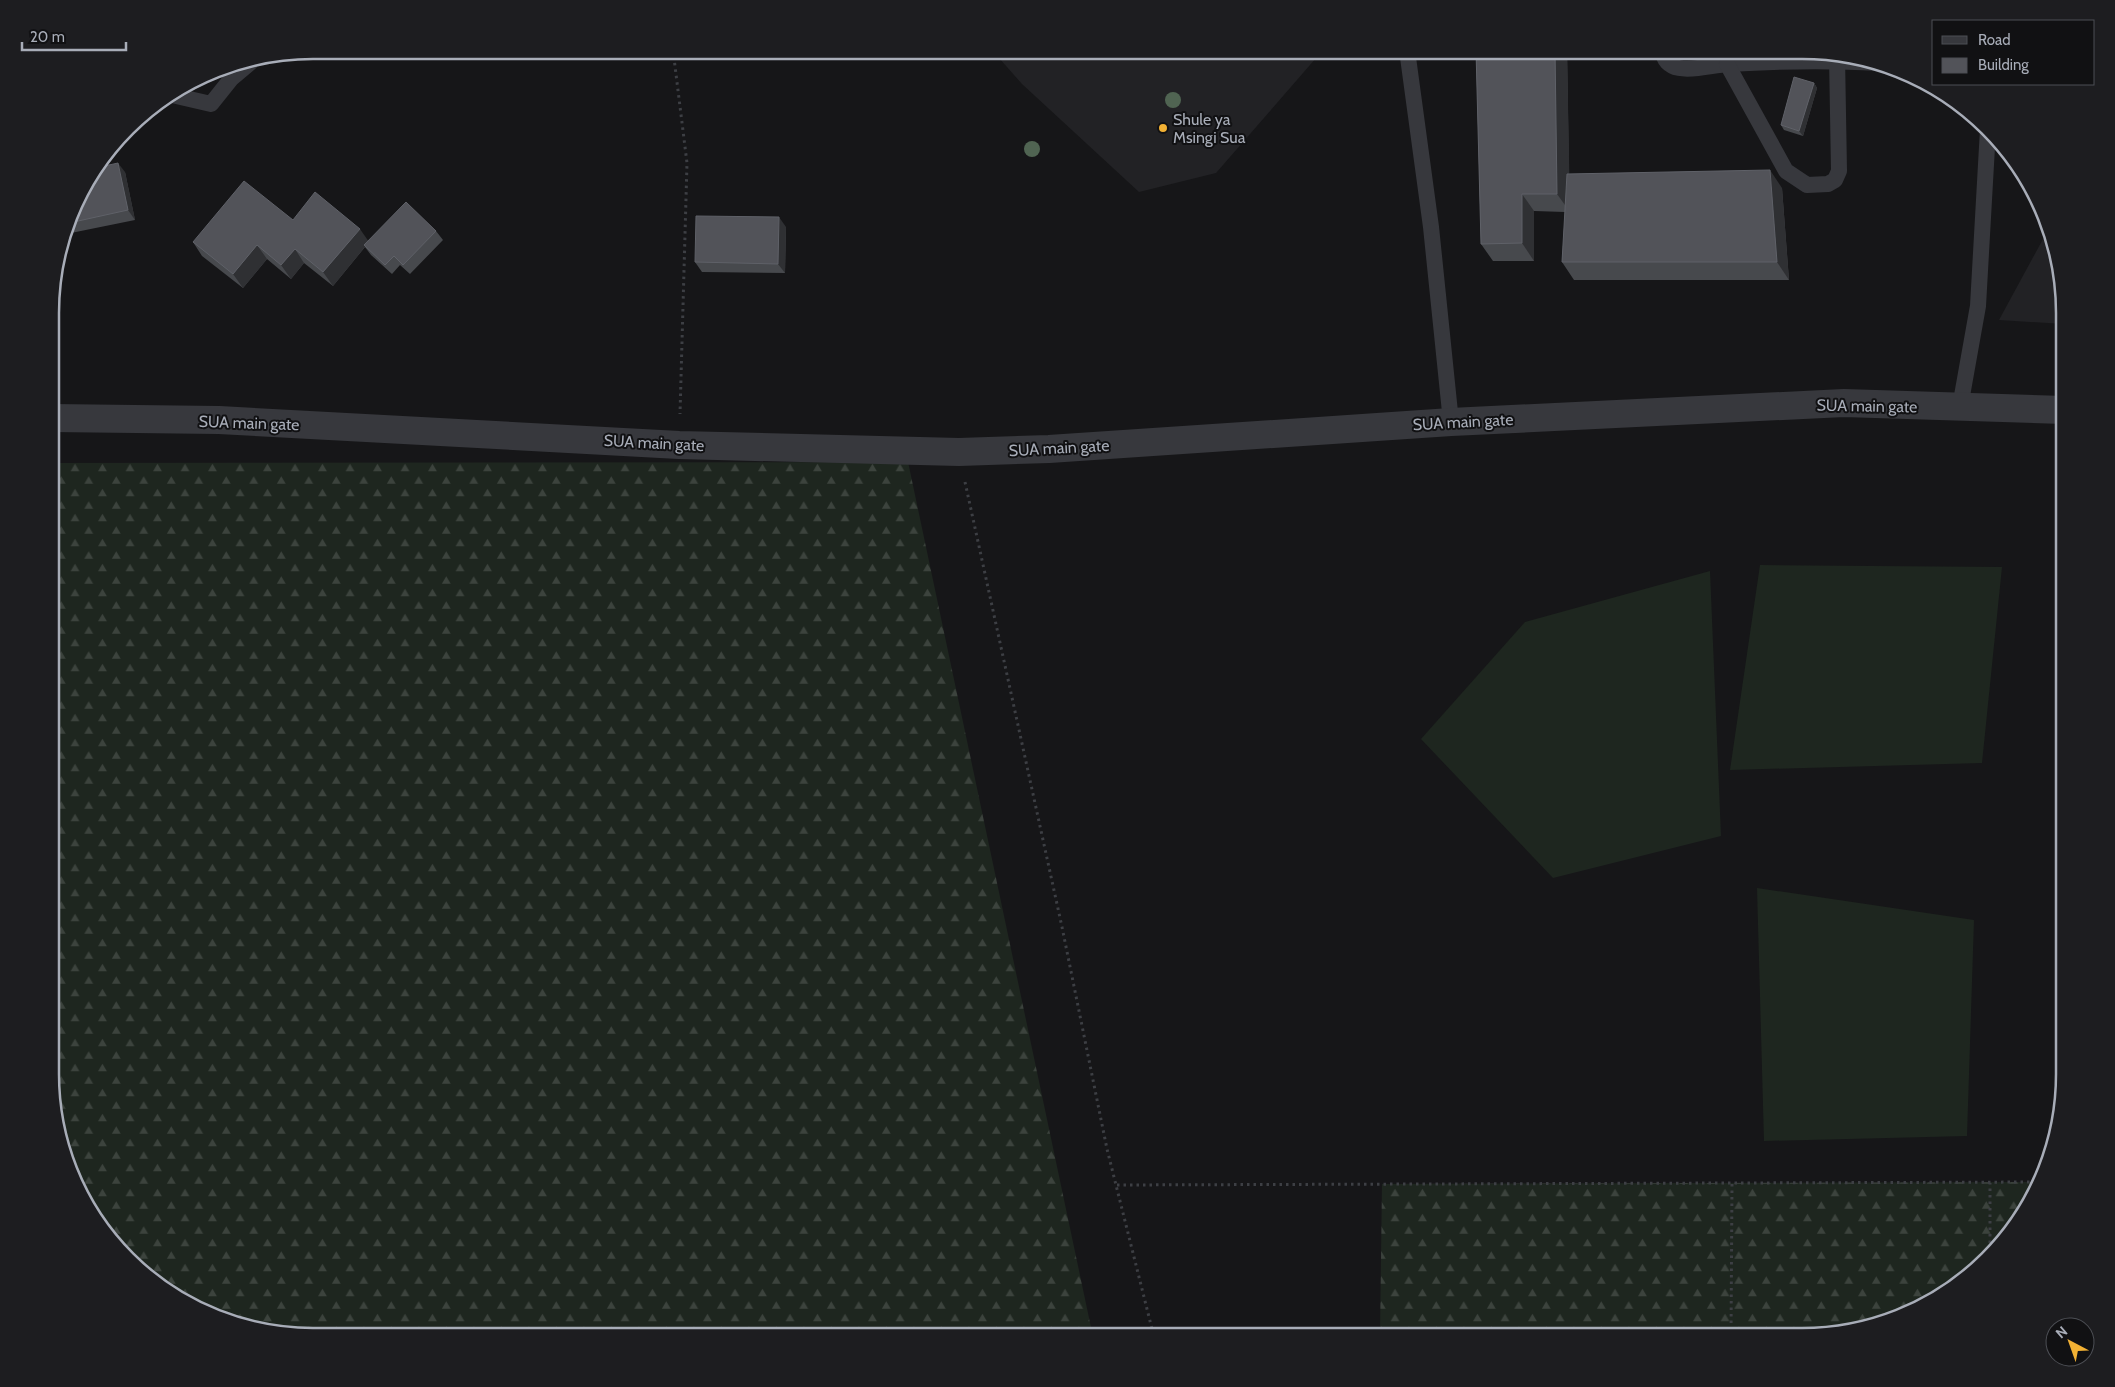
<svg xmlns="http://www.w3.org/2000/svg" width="2115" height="1387" viewBox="0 0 2115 1387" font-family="Cabin,sans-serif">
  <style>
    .built { fill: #222225 }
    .grass { fill: #1e261f }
    .forest { fill: url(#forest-firs) }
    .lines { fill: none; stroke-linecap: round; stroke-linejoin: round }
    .path { stroke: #3d3f44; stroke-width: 3; stroke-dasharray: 2.5 4; stroke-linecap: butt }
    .lane { stroke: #37383d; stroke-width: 16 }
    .street { stroke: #37383d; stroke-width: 28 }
    .tree { fill: #506452 }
    .wall { fill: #47494d }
    .shaded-wall { fill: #2f3033 }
    .building { fill: #525359; stroke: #5f6168 }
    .poi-dot { fill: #f2b134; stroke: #111113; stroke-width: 2 }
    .labels { text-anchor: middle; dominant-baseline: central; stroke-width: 4; stroke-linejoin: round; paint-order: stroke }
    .poi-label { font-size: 16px; fill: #a8adb8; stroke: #111113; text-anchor: start }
    .street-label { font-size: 16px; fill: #a8adb8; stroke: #111113 }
    .rim { fill: none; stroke: #a8adb8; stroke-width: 2.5 }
  </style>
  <defs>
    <pattern id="forest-firs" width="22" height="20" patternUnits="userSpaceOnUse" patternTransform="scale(1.25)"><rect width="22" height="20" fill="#1e261f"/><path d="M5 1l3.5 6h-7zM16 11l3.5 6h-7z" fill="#3c433d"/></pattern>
  </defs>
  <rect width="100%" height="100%" fill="#161618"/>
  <g class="built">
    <polygon points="992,50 1323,50 1216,173 1139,192 1022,84"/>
    <polygon points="2049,228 2056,244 2064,296 2064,324 1999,320"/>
  </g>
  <g class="grass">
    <polygon points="1760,565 2002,567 1982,763 1730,770"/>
    <polygon points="1710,571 1721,836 1553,878 1421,739 1525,622"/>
    <polygon points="1757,888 1974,920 1967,1136 1764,1141"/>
  </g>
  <g class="forest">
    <polygon points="908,462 1093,1337 312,1337 228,1323 166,1293 115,1248 85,1206 52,1108 52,463"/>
    <polygon points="2040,1182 2021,1221 1976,1272 1933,1302 1871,1328 1819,1336 1380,1337 1382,1184"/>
  </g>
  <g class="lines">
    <g class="path">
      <polyline points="673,50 687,163 680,414"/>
      <polyline points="965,482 1062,927 1107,1149 1154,1337"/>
      <polyline points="1117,1185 2040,1182"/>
      <polyline points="1990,1256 1990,1183"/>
      <polyline points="1731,1336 1732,1183"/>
    </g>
    <g class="lane">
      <polyline points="1407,50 1431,227 1451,422"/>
      <path d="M 1663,50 C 1663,60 1669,66 1679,68 C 1694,71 1713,65 1728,64 C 1778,61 1828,60 1878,63"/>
      <polyline points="1727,64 1786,171 1807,185 1828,184 1835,180 1839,171 1837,56"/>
      <polyline points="172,95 211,104 231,79 250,63"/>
      <polyline points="1960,407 1978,306 1988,129"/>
    </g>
    <polyline class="street" points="52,418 219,420 679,445 959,452 1049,449 1451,422 1844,403 2064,410"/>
  </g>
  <g class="tree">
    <circle cx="1173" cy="100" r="8"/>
    <circle cx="1032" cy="149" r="8"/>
  </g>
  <g class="wall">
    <polygon points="1476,50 1567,50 1569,174 1782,188 1789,280 1574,280 1562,262 1565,212 1534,211 1534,261 1493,261 1481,244"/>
    <polygon points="1814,83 1817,88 1803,136 1784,130 1781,125"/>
    <polygon points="125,172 135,220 66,234 77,196"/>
    <polygon points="293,220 368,241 436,231 443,240 410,274 400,265 392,274 371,255 365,247 333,286 304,263 291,279 267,259 243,288 202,256 193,242"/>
    <polygon points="786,227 785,273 702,272 695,262"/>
  </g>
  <g class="shaded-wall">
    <polygon points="1555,50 1567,50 1570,212 1557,194"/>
    <polygon points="1814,83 1817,88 1803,136 1799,131"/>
    <polygon points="118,163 125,172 135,220 128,210"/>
    <polygon points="1770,170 1782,188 1789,280 1777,262"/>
    <polygon points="1522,194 1534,211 1534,261 1522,243"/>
    <polygon points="779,217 786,227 785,273 778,264"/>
    <polygon points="360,229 369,242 333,286 323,272"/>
    <polygon points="257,245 267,259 243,288 233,274"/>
    <polygon points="295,249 304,263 291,279 281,265"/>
  </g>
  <g class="building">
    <polygon points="1476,50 1555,50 1557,194 1522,194 1522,243 1481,244"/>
    <polygon points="1794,77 1814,83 1799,131 1781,125"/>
    <polygon points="118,163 128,210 69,223 77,196 100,167"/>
    <polygon points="1770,170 1777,262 1562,262 1567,174"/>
    <polygon points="244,181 293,220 315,192 360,229 323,272 295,249 281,265 257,245 233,274 193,242"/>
    <polygon points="406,202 436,231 403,265 394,256 385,265 364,245"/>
    <polygon points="696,216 779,217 778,264 695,262"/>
  </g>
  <circle class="poi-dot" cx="1163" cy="128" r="5"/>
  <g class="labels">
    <g class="poi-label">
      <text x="1173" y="119">Shule ya<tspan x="1173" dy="18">Msingi Sua</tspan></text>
    </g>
    <g class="street-label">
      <text transform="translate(1867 406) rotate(1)">SUA main gate</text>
      <text transform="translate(1463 422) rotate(-3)">SUA main gate</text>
      <text transform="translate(249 423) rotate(2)">SUA main gate</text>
      <text transform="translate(654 443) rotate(3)">SUA main gate</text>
      <text transform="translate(1059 448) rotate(-3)">SUA main gate</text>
    </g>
  </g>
  <path d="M0 0H2115V1387H0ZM313 59H1802A254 254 0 0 1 2056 313V1074A254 254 0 0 1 1802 1328H313A254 254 0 0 1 59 1074V313A254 254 0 0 1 313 59Z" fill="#1d1d20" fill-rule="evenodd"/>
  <path class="rim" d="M313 59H1802A254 254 0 0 1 2056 313V1074A254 254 0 0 1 1802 1328H313A254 254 0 0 1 59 1074V313A254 254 0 0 1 313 59Z"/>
  <rect x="1932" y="20" width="162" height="65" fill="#111113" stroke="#4d4f55"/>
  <rect x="1942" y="36" width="25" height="8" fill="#37383d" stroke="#4d4f55"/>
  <text x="1978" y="45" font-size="15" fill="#a8adb8">Road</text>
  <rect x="1942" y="58" width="25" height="15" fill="#525359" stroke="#4d4f55"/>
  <text x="1978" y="70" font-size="15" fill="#a8adb8">Building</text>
  <g transform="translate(2070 1342) rotate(319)"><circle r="24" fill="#111113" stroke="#4d4f55"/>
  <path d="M0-4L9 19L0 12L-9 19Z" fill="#f2b134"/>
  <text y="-8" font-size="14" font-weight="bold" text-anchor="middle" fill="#a8adb8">N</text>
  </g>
  <path d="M22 42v8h104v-8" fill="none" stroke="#a8adb8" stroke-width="2.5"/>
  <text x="30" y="42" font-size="15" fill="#a8adb8" stroke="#111113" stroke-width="4" paint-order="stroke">20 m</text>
</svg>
